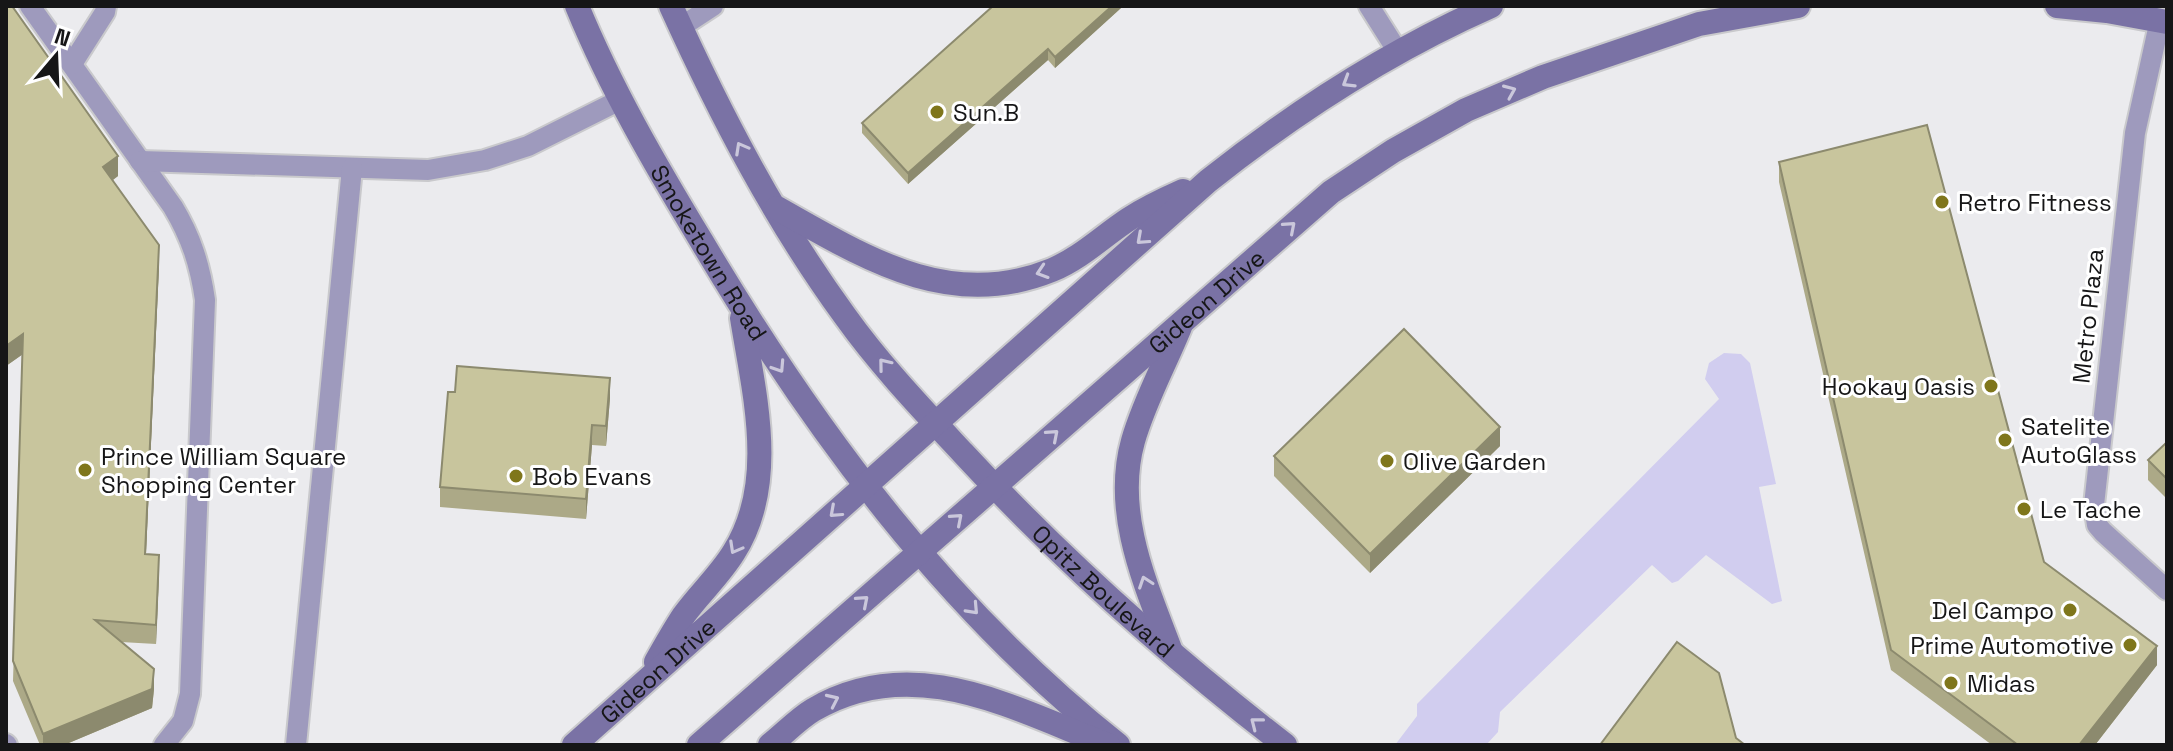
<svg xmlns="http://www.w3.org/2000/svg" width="2173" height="751" viewBox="0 0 2173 751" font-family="'Space Grotesk',sans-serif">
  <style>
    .green { fill: #d1cdef }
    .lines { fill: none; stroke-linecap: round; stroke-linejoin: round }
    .lane-casing { stroke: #c9c9cc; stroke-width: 24 }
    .secondary-casing { stroke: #c9c9cc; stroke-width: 28 }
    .lane { stroke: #9e9abd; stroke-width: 20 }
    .secondary { stroke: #7a72a5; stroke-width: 24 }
    .wall { fill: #aca987 }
    .shaded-wall { fill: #8c8a6e }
    .building { fill: #c8c59d; stroke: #8c8a6e; stroke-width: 2 }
    .oneway { stroke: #cac7db }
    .poi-dot { fill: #7f761b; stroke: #fff; stroke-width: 3 }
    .labels { text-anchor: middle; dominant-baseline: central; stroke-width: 6; stroke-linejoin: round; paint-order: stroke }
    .poi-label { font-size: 24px; fill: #161617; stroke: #fff; text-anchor: start }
    .street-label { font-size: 24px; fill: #161617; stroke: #fff }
  </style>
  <rect width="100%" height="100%" fill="#ebebee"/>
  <polygon class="green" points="1724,353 1741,354 1750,363 1776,484 1759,487 1782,601 1772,604 1706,555 1678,581 1672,583 1652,565 1500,712 1498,732 1486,745 1395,745 1417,716 1417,704 1719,399 1705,379 1709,363"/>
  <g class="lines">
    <defs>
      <g id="lane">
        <path d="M 30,6 L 173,207 C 191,237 200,265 205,300 L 190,694 L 183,721 L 164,745"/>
        <polyline points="1369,6 1398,52"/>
        <polyline points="2160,20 2135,133 2094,505 2097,525 2103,532 2167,590"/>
        <polyline points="681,27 713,6"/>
        <polyline points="72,64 105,12 106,6"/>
        <polyline points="140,161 428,170 485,160 528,146 620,100"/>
        <polyline points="6,744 7,745"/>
        <polyline points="296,745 352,168"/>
      </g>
      <g id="secondary">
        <path id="s1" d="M 577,6 C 611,89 656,166 702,242 C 813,429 946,609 1118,745"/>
        <path id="s2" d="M 671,6 C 720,114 775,220 845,316 C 880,365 922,409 963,453 C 1062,560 1170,656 1285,745"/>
        <polyline points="2057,6 2107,11 2167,22"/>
        <path d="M 777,208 C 864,257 949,312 1052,270 C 1081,258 1103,236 1129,219 C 1146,208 1165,199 1183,191"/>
        <path d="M 1170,649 C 1145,583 1113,512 1133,441 C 1144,402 1165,364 1180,327"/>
        <path d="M 656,662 C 665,646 674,630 684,615 C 700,593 720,575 734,552 C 778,482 754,394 742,318"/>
        <path id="s3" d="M 574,745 L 1208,181 C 1295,112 1389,51 1491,6"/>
        <path id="s4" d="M 699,745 L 1331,192 L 1393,151 L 1466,110 L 1543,77 L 1699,24 L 1798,6"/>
        <path d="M 770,745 C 784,734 798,719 813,710 C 913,651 1012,708 1108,745"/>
      </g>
    </defs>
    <use href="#lane" class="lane-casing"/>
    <use href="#secondary" class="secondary-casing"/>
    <use href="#lane" class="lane"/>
    <use href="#secondary" class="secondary"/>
  </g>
  <g class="wall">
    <polygon points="6,6 118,176 113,180 159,265 146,554 159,574 156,644 121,642 154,689 152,708 64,745 40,745 13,681 23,354 6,366"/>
    <polygon points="1121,6 1121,8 1055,68 1048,60 908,184 862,133 862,123"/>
    <polygon points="1779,162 2044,562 2157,665 2095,745 1992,745 1891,670 1779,182"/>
    <polygon points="610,398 606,446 592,445 586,519 440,507 440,487"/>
    <polygon points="2167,442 2167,499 2148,480 2148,460"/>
    <polygon points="1500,446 1370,573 1274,476 1274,456"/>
  </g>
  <g class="shaded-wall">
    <polygon points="1112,6 1121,6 1121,8 1055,68 1055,57"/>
    <polygon points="1048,49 1048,60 908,184 908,173"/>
    <polygon points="118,156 118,176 103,187 103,167"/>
    <polygon points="159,245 159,265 145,574 145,554"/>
    <polygon points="23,334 23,354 6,366 6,346"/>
    <polygon points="610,378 610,398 606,446 606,426"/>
    <polygon points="592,425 592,445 586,519 586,499"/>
    <polygon points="1500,427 1500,446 1370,573 1370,554"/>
    <polygon points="159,555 159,574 156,644 156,625"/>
    <polygon points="2157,646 2157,665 2095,745 2079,745"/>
    <polygon points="154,669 154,689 152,708 64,745 43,745 43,734"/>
  </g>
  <g class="building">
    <polygon points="6,6 12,6 118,156 103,167 159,245 145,554 159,555 156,625 95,620 154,669 152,689 43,734 13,661 23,334 6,346"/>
    <polygon points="993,6 1112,6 1055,57 1048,49 908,173 862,123"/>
    <polygon points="1927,125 2044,562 2157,646 2079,745 2018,745 1891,650 1779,162"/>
    <polygon points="1404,329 1500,427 1370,554 1274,456"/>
    <polygon points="457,366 610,378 606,426 592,425 586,499 440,487 448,392 455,392"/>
    <polygon points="2167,442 2167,479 2148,460"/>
    <polygon points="1677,642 1719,673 1736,738 1745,745 1600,745"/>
  </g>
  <defs><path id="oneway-chevron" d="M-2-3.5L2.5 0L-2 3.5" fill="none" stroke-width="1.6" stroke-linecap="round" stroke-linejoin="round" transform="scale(2)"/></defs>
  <g class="oneway">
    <use href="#oneway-chevron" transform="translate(1348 82) rotate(148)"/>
    <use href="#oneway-chevron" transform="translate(1510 91) rotate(-23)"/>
    <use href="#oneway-chevron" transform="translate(741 148) rotate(-119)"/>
    <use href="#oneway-chevron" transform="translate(1290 227) rotate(-41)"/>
    <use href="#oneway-chevron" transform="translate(1142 239) rotate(138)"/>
    <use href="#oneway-chevron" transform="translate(1042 272) rotate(162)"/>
    <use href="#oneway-chevron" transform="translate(884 364) rotate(-129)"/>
    <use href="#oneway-chevron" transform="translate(779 367) rotate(57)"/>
    <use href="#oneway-chevron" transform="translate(1053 435) rotate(-41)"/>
    <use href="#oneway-chevron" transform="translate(835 512) rotate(138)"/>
    <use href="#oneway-chevron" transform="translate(957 519) rotate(-41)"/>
    <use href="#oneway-chevron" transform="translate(735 548) rotate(119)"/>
    <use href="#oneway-chevron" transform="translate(1145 582) rotate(-109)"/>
    <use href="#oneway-chevron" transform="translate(863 601) rotate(-41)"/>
    <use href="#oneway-chevron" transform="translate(973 609) rotate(47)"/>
    <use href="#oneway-chevron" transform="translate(833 700) rotate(-25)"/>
    <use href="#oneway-chevron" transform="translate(1256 723) rotate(-142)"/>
  </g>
  <g class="poi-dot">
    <circle cx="937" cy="112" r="8"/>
    <circle cx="1942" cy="202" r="8"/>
    <circle cx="1991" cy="386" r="8"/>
    <circle cx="2005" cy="440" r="8"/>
    <circle cx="1387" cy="461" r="8"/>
    <circle cx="85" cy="470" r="8"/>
    <circle cx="516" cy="476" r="8"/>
    <circle cx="2024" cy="509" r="8"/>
    <circle cx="2070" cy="610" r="8"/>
    <circle cx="2130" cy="645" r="8"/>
    <circle cx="1951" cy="683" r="8"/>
  </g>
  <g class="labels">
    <g class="poi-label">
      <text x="953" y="112">Sun.B</text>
      <text x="1958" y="202">Retro Fitness</text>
      <text x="1975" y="386" text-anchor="end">Hookay Oasis</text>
      <text x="2021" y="426">Satelite<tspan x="2021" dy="28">AutoGlass</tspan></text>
      <text x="101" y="456">Prince William Square<tspan x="101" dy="28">Shopping Center</tspan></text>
      <text x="1403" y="461">Olive Garden</text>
      <text x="532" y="476">Bob Evans</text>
      <text x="2040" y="509">Le Tache</text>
      <text x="2054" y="610" text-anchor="end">Del Campo</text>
      <text x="2114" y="645" text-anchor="end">Prime Automotive</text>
      <text x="1967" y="683">Midas</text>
    </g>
    <g class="street-label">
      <text stroke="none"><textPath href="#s1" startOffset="280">Smoketown Road</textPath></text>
      <text stroke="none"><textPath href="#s4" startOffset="674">Gideon Drive</textPath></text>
      <text transform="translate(2088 316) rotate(-84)">Metro Plaza</text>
      <text stroke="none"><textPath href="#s2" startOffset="734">Opitz Boulevard</textPath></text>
      <text stroke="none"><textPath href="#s3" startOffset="112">Gideon Drive</textPath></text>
    </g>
  </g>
  <rect width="2173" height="751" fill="none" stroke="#161617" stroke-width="16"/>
  <g transform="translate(56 56) rotate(19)" stroke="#ffffff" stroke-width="6" paint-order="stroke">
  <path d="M0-6L14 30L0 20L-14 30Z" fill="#161617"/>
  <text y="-12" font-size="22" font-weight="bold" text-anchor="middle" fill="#161617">N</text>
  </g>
</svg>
